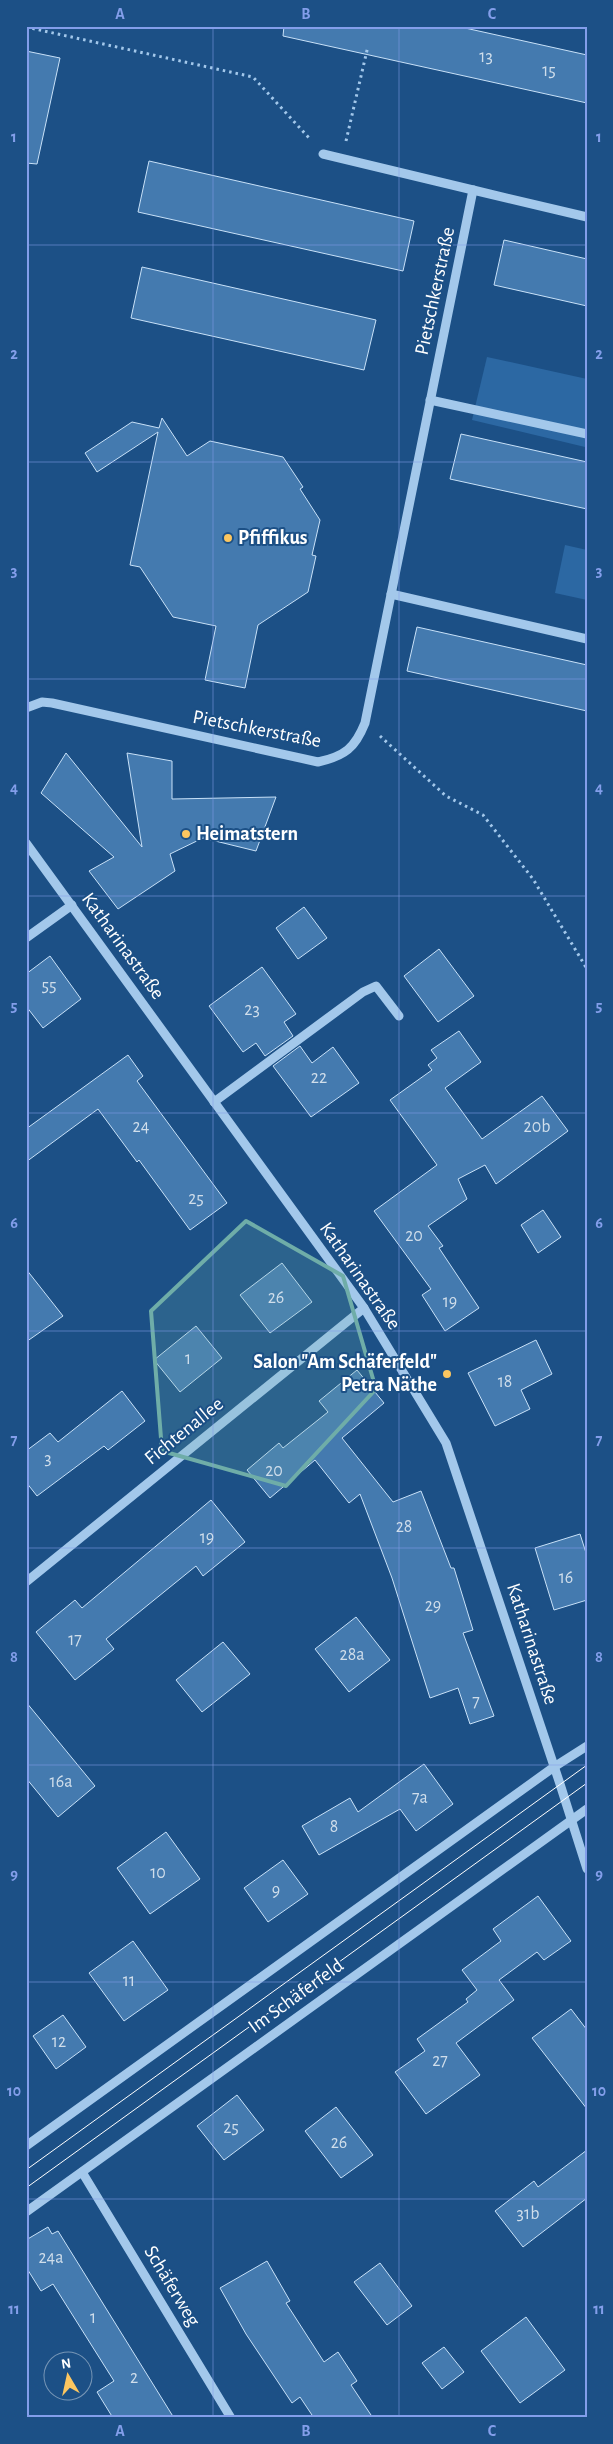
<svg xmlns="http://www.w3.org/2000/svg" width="613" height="2444" viewBox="0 0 613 2444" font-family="'Alegreya Sans',sans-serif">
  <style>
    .green { fill: #2c68a3 }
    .building { fill: #447aaf; stroke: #c8e1f8 }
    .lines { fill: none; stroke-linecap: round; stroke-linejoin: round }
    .path { stroke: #a3c8eb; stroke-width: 3; stroke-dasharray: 2.5 4; stroke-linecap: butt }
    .minor { stroke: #a3c8eb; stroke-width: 9 }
    .tram { stroke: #fff; stroke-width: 1 }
    .marked { fill: #6fada8; fill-opacity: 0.2; stroke: #6fada8; stroke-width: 4; stroke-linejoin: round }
    .grid { fill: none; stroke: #839eea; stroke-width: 1; stroke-opacity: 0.55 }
    .poi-dot { fill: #fcc660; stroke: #1c5086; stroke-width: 2 }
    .labels { text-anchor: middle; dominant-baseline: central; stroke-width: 4; stroke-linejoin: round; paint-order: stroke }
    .number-label { font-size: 18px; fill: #d0deeb }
    .street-label { font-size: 20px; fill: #fff; stroke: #1c5086 }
    .poi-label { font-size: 20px; font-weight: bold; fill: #fff; stroke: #1c5086; text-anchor: start }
    .neatline { fill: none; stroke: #839eea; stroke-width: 2 }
    .grid-label { font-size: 16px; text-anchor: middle; font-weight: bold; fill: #839eea }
  </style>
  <rect width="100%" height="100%" fill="#1c5086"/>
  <g class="green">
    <polygon points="487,357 587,379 585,447 472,420"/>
    <polygon points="565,545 587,550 587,600 555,593"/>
  </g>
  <g class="building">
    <polygon points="284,26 456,26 587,55 587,103 283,36"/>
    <polygon points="26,51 60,58 37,164 26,163"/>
    <polygon points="149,161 414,221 403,271 138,212"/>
    <polygon points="504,240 587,259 587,306 494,285"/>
    <polygon points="142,267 376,320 364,370 131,318"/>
    <polygon points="162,418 187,456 210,441 283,457 303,487 300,489 320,520 312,555 316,556 308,592 258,625 245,688 205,680 216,626 173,617 140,567 130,565 158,432 97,472 85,453 132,422 159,428"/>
    <polygon points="461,434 587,462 587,509 450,479"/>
    <polygon points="417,627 587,665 587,711 407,671"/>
    <polygon points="66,753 142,847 127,753 172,761 172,799 276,797 256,851 203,838 170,854 175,871 118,909 89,871 114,857 41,793"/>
    <polygon points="304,907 327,938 298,959 276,928"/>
    <polygon points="439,949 474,996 438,1022 404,976"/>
    <polygon points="50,956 81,999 43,1028 26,1006 26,974"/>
    <polygon points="262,967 296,1014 284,1022 293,1036 265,1056 256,1043 243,1052 209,1006"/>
    <polygon points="459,1031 481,1062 445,1088 482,1139 542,1096 568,1131 496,1184 485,1165 458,1179 467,1199 428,1226 443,1246 439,1248 479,1308 445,1331 422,1295 431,1289 374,1211 437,1165 390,1100 432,1070 428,1065 437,1058 431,1050"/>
    <polygon points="300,1046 312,1063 333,1047 359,1083 311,1117 273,1066"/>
    <polygon points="128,1055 143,1076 137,1081 227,1203 190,1230 139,1160 137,1162 98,1109 26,1162 26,1129"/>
    <polygon points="543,1210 561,1237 538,1253 521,1225"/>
    <polygon points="282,1263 312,1302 270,1333 240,1295"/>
    <polygon points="26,1269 63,1316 26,1342"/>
    <polygon points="196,1326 222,1358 180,1392 154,1360"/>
    <polygon points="536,1340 552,1374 521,1390 530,1409 495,1426 468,1373"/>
    <polygon points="357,1370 384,1403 342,1438 393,1502 421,1491 451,1568 454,1568 473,1630 463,1633 494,1716 470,1724 458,1688 430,1698 392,1578 360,1494 349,1503 315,1460 270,1498 247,1470 279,1443 283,1448 328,1412 319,1401"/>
    <polygon points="122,1391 145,1421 108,1450 104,1446 37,1496 26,1482 26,1451 50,1433 58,1442"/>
    <polygon points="211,1500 245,1542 203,1576 196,1566 106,1639 114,1649 75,1680 36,1632 75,1600 82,1608"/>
    <polygon points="580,1534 587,1556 587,1600 554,1610 535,1548"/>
    <polygon points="356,1617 390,1660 349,1692 315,1649"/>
    <polygon points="223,1642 250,1674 202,1712 176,1680"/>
    <polygon points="26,1702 95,1786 58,1817 26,1778"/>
    <polygon points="424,1764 453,1804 416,1831 400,1809 319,1855 302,1826 350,1798 358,1812"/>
    <polygon points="166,1832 200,1879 150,1914 117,1868"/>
    <polygon points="283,1860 308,1894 268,1922 244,1888"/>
    <polygon points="538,1896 571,1941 544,1960 537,1952 499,1980 514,2000 456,2043 480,2075 426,2114 395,2072 425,2051 417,2039 468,2002 466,1999 477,1990 462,1970 501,1941 493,1929"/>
    <polygon points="133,1941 168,1990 124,2021 89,1973"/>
    <polygon points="571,2009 587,2030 587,2109 532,2038"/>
    <polygon points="63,2015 86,2047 56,2069 33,2036"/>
    <polygon points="237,2095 264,2130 224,2160 197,2126"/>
    <polygon points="336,2107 373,2155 341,2178 305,2131"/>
    <polygon points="587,2150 587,2198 523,2247 495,2211 534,2181 538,2187"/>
    <polygon points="48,2227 52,2234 58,2231 174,2418 113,2418 97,2392 114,2381 53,2284 41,2291 26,2267 26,2240"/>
    <polygon points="267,2261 290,2301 286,2303 324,2362 338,2352 357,2381 351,2385 373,2418 314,2418 300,2397 292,2403 246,2334 220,2288"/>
    <polygon points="380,2263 412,2306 387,2325 354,2282"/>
    <polygon points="526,2317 565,2370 520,2403 481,2351"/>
    <polygon points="444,2347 464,2372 442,2389 422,2363"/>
  </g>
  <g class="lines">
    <g class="path">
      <polyline points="26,27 253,77 310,139"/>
      <polyline points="346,141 368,46"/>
      <polyline points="380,736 446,796 483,815 533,879 587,969"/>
    </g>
    <g class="minor">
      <polyline points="473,190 587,217"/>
      <polyline points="430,400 587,434"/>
      <polyline points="391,594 587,639"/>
      <path d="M 26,708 L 42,702 L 52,703 L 318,762 C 345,756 355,748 365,723 L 473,190 L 323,154"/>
      <polyline points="26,843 364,1308 446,1443 560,1784 587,1869"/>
      <polyline points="26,938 72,905"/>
      <polyline points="214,1102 363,992 376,986 399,1016"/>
      <polyline points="26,1582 364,1308"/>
      <polyline points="26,2146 554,1767 587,1746"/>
      <polyline points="82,2172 231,2418"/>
      <polyline points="26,2212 587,1809"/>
    </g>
    <g class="tram">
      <polyline points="26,2170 587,1765"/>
      <polyline points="26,2188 587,1783"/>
    </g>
  </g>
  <path class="marked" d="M 246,1221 L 343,1276 L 376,1389 L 286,1486 L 162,1451 L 151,1311 Z"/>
  <path class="grid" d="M 213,26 L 213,2418M 399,26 L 399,2418M 26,245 L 587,245M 26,462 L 587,462M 26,679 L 587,679M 26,896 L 587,896M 26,1113 L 587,1113M 26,1331 L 587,1331M 26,1548 L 587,1548M 26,1765 L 587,1765M 26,1982 L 587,1982M 26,2199 L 587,2199"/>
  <g class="poi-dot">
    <circle cx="228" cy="538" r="5"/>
    <circle cx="186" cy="834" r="5"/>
    <circle cx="447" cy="1374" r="5"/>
  </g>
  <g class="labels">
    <g class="number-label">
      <text x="486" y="57">13</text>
      <text x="549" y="71">15</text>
      <text x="49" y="986">55</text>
      <text x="252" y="1010">23</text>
      <text x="319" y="1078">22</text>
      <text x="141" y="1127">24</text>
      <text x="537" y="1127">20b</text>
      <text x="196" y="1199">25</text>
      <text x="414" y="1236">20</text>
      <text x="276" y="1298">26</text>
      <text x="450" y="1302">19</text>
      <text x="188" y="1359">1</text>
      <text x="505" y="1382">18</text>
      <text x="48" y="1459">3</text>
      <text x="274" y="1471">20</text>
      <text x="404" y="1527">28</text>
      <text x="207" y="1538">19</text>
      <text x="566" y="1578">16</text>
      <text x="433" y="1606">29</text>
      <text x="75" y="1640">17</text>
      <text x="352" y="1655">28a</text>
      <text x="476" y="1702">7</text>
      <text x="61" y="1782">16a</text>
      <text x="420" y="1798">7a</text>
      <text x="334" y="1827">8</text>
      <text x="158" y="1873">10</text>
      <text x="276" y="1891">9</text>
      <text x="129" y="1981">11</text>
      <text x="59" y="2042">12</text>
      <text x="440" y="2061">27</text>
      <text x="231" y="2128">25</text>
      <text x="339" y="2143">26</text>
      <text x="528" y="2214">31b</text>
      <text x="51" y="2258">24a</text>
      <text x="93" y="2318">1</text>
      <text x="134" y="2378">2</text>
    </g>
    <g class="street-label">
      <text transform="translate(435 291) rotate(-78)">Pietschkerstraße</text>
      <text transform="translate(257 729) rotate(11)">Pietschkerstraße</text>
      <text transform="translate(123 946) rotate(54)">Katharinastraße</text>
      <text transform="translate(360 1276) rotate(55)">Katharinastraße</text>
      <text transform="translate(184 1431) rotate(-39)">Fichtenallee</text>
      <text transform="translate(532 1644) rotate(72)">Katharinastraße</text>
      <text transform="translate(296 1996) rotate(-36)">Im Schäferfeld</text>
      <text transform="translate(172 2286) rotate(59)">Schäferweg</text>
    </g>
    <g class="poi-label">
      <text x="238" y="538">Pfiffikus</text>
      <text x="196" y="834">Heimatstern</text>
      <text x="437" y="1362" text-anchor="end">Salon "Am Schäferfeld"<tspan x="437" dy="23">Petra Näthe</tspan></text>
    </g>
  </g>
  <rect width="613" height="2444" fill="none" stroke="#1c5086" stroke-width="55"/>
  <g transform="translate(68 2376) rotate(351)"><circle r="24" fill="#1c5086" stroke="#7796b6"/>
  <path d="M0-4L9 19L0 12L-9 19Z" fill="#fcc660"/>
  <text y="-8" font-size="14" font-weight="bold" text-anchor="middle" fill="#ffffff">N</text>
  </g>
  <rect x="28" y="28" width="558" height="2388" class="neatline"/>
  <g class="grid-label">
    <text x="120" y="19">A</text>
    <text x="306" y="19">B</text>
    <text x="492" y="19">C</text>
    <text x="14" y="142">1</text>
    <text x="599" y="142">1</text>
    <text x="14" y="359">2</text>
    <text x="599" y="359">2</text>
    <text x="14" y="576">3</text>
    <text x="599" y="576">3</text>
    <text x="14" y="793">4</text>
    <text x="599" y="793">4</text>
    <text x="14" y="1011">5</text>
    <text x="599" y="1011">5</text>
    <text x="14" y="1228">6</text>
    <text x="599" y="1228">6</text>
    <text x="14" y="1445">7</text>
    <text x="599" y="1445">7</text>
    <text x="14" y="1662">8</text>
    <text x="599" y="1662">8</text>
    <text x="14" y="1879">9</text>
    <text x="599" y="1879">9</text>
    <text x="14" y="2096">10</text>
    <text x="599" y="2096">10</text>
    <text x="14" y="2314">11</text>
    <text x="599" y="2314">11</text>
    <text x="120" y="2436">A</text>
    <text x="306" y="2436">B</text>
    <text x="492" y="2436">C</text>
  </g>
</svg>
